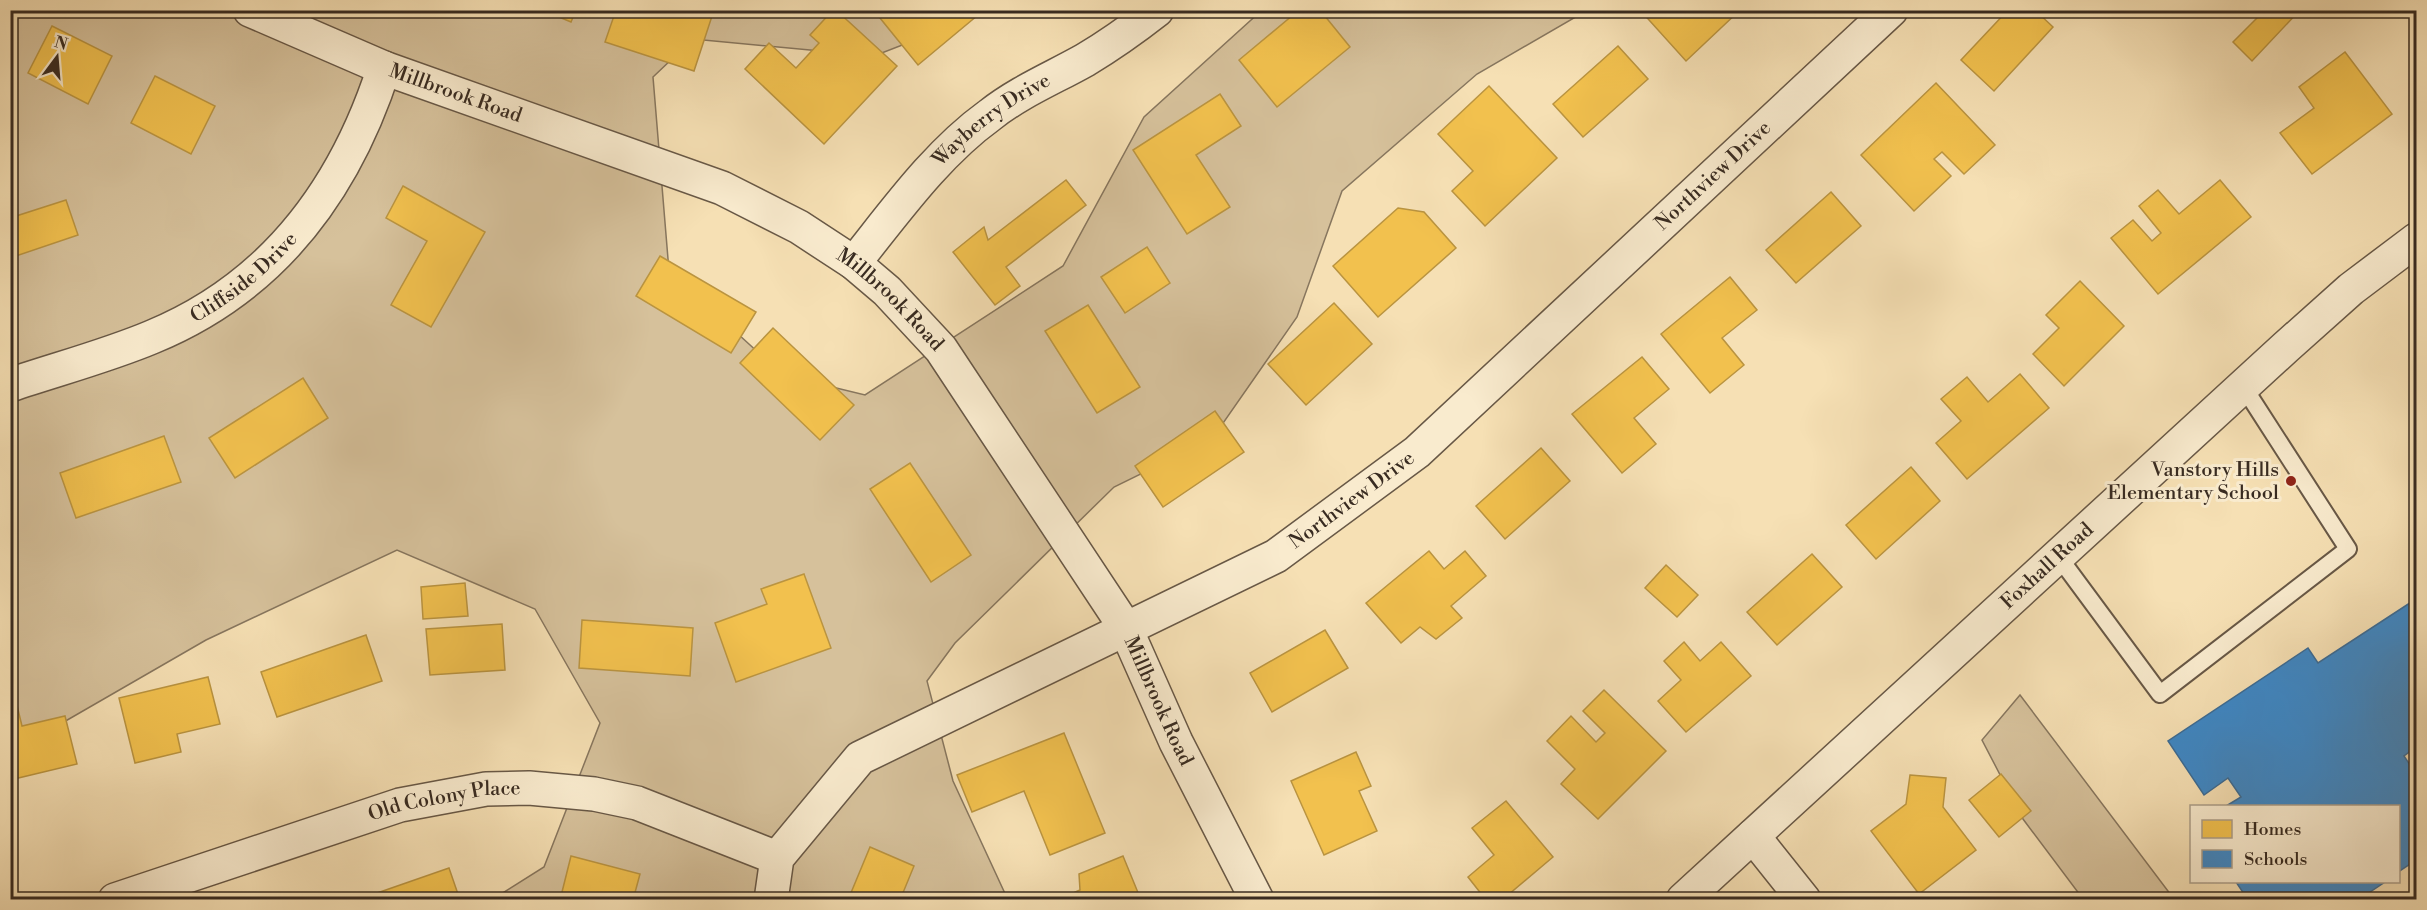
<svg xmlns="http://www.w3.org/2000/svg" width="2427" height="910" viewBox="0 0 2427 910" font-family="'Libre Bodoni',serif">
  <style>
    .green { fill: #d6c19b; stroke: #87765e; stroke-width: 1.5 }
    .homes { fill: #f2c14e; stroke: #ba9440; stroke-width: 1.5 }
    .schools { fill: #3f88c5; stroke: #3d6c94; stroke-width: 1.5 }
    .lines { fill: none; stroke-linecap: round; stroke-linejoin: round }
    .lane-casing { stroke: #685846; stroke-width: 20 }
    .street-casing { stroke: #685846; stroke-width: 36 }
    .lane { stroke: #f9ebce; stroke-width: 16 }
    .street { stroke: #f9ebce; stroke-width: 33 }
    .poi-dot { fill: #8f2418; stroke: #f9ebce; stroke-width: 2 }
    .labels { text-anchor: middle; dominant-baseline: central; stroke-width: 6; stroke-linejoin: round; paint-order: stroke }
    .street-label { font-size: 20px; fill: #382b21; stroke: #f9ebce }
    .poi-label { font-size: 20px; fill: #382b21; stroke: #f9ebce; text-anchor: end }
  </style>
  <rect width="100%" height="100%" fill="#f6e0b4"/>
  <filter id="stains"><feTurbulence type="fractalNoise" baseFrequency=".00333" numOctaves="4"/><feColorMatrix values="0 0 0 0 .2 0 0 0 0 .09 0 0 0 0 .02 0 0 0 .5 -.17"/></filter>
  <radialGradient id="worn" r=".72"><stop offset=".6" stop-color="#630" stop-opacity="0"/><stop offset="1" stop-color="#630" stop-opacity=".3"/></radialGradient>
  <g class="green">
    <polygon points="10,11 990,11 874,56 693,39 653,77 669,271 783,375 865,395 1063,266 1144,117 1261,11 1586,11 1477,74 1342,191 1297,317 1212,439 1114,487 955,643 927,681 953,781 1008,900 493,899 544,867 600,723 535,609 397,550 206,640 50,730 11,739"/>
    <polygon points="2020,695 2174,899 2083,899 2023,819 1982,740"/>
  </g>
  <g class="homes">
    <polygon points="542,10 576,10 571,22"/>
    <polygon points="616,10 714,10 694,71 605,42"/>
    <polygon points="833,10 836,10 897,66 824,144 745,69 769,43 796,68 819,43 810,35"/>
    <polygon points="890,10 984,10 918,65 880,18"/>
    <polygon points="1299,10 1320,10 1350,47 1277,107 1239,60"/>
    <polygon points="1640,10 1740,10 1686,61"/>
    <polygon points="2008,10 2035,10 2053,27 1994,91 1961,60"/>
    <polygon points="2252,10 2300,10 2252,61 2233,42 2258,17"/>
    <polygon points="52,26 112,56 88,104 28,73"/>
    <polygon points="1618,46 1648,79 1583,137 1553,104"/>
    <polygon points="2345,52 2392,114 2312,174 2280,133 2314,108 2299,87"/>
    <polygon points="155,76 215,106 191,154 131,123"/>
    <polygon points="1936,83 1995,145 1964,174 1942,152 1934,159 1951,176 1914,211 1861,155"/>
    <polygon points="1489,86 1557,158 1485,226 1452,191 1473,171 1438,134"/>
    <polygon points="1220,94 1241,126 1196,155 1230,207 1187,234 1133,150"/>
    <polygon points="1066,180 1086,205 1006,267 1020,286 995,305 953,252 984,227 988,240"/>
    <polygon points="2220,180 2251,217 2158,294 2111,238 2133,220 2152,241 2161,233 2139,206 2158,190 2179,214"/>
    <polygon points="403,186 485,232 431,327 391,305 427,241 386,218"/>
    <polygon points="1831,192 1861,226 1796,283 1766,250"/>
    <polygon points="66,200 78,235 10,258 10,211 13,217"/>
    <polygon points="1398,208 1424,212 1456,248 1378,317 1333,266"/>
    <polygon points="1147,247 1170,283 1125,313 1101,277"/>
    <polygon points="660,256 756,312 731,353 636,296"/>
    <polygon points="1730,277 1757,310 1722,338 1744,365 1710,393 1661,334"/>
    <polygon points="2080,281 2124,326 2064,386 2033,354 2059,328 2046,315"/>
    <polygon points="1334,303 1372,344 1306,405 1268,364"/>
    <polygon points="1088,305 1140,387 1097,413 1045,331"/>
    <polygon points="773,328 854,405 820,440 740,363"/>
    <polygon points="1642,357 1669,389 1634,418 1656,444 1622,473 1572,414"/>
    <polygon points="2020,374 2049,408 1967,479 1936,443 1961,421 1941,399 1967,377 1988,402"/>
    <polygon points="303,378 328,418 235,478 209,438"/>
    <polygon points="1215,411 1244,452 1163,507 1135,466"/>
    <polygon points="164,436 181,482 76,518 60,473"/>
    <polygon points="1541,448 1570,481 1505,539 1476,506"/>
    <polygon points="910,463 971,555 931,582 870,489"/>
    <polygon points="1911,467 1940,501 1876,559 1846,525"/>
    <polygon points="1429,551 1444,569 1465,551 1486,576 1451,606 1462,618 1436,639 1420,627 1401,643 1366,603"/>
    <polygon points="1812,554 1842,587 1777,645 1747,612"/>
    <polygon points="1666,565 1698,595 1677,617 1645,588"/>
    <polygon points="804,574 831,648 736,682 715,623 767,604 761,589"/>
    <polygon points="465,583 468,616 423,619 421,587"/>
    <polygon points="582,620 693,628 690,676 579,668"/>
    <polygon points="502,624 505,670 430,675 426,629"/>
    <polygon points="1325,630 1348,668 1272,712 1250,673"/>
    <polygon points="366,635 382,681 277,717 261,672"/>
    <polygon points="1684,642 1700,661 1721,642 1751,676 1686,732 1658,701 1681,680 1664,661"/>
    <polygon points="208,677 220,724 177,734 181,752 135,763 119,698"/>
    <polygon points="13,689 22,726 65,716 77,764 10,780 10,690"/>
    <polygon points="1604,690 1666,751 1598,819 1561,784 1575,769 1547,741 1571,716 1596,742 1605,733 1583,711"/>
    <polygon points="1064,733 1105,833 1050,855 1024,791 972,812 957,775"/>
    <polygon points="1356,752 1371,786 1359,791 1377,831 1324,855 1291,781"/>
    <polygon points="2001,774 2031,811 1999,837 1969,800"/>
    <polygon points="1910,775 1946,778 1943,807 1976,850 1919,894 1871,831 1906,804"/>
    <polygon points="1506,801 1553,857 1502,900 1486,900 1468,877 1494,855 1472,828"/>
    <polygon points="870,847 914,866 900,900 848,900"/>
    <polygon points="571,856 640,874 633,900 560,900"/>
    <polygon points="1123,856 1141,900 1057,900 1080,890 1079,874"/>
    <polygon points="449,868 460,900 357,900"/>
  </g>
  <g class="schools">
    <polygon points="2416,599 2416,747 2404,756 2416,774 2416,860 2398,872 2398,806 2226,806 2241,797 2228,778 2204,795 2168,741 2308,648 2318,663"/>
    <polygon points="2236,882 2385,882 2358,900 2248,900"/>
  </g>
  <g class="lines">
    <defs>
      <polyline id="lane" points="2058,556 2160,694 2348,549 2243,386"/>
      <g id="street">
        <path id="s1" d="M 250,10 L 384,68 L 722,188 L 799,227 L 854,263 L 887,291 L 941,349 L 1125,627 L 1176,742 L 1257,900"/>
        <path id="s2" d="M 854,263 C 895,212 936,154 990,115 C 1019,92 1053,78 1085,60 C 1110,45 1134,28 1157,10"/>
        <path id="s3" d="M 10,385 C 57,369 107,356 152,337 C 273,287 345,189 384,68"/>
        <polyline points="1753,836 1804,900"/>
        <path id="s4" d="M 115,900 L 400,805 L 486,789 L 529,788 L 594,794 L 637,803 L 777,858"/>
        <path id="s5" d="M 771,900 L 777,858 L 860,758 L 1276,556 L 1417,452 L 1891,10"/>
        <path id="s6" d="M 1683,900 L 2286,347 L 2351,289 L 2416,240"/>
      </g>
    </defs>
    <use href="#lane" class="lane-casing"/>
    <use href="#street" class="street-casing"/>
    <use href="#lane" class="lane"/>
    <use href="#street" class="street"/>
  </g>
  <circle class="poi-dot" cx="2291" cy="481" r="6"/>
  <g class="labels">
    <g class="street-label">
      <text stroke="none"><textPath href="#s1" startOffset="222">Millbrook Road</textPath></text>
      <text stroke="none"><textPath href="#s2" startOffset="200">Wayberry Drive</textPath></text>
      <text stroke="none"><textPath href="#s5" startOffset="1215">Northview Drive</textPath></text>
      <text stroke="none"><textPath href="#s3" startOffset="260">Cliffside Drive</textPath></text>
      <text stroke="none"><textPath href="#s1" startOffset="708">Millbrook Road</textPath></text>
      <text stroke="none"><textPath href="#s5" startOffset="729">Northview Drive</textPath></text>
      <text stroke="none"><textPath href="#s6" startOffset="494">Foxhall Road</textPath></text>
      <text stroke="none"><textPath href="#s1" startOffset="1194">Millbrook Road</textPath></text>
      <text stroke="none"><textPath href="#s4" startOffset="345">Old Colony Place</textPath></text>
    </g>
    <g class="poi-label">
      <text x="2279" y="470">Vanstory Hills<tspan x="2279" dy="23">Elementary School</tspan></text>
    </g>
  </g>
  <rect width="2427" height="910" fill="none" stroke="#f6e0b4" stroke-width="36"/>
  <rect x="12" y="12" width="2403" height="886" fill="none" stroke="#382b21" stroke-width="3"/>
  <rect x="18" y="18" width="2391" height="874" fill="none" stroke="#382b21" stroke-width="1.5"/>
  <rect x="2190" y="805" width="210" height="78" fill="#f9ebce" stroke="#ac9e89" stroke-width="1.5"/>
  <rect x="2202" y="820" width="30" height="18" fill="#f2c14e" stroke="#ac9e89" stroke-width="1.5"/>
  <text x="2244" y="835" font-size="18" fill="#382b21">Homes</text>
  <rect x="2202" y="850" width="30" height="18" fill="#3f88c5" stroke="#ac9e89" stroke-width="1.5"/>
  <text x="2244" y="865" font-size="18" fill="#382b21">Schools</text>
  <g transform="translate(57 57) rotate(16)" stroke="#f9ebce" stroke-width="4.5" paint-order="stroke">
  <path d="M0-4.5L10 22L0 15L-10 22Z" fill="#382b21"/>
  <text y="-9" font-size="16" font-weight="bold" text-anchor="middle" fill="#382b21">N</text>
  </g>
  <rect width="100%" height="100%" filter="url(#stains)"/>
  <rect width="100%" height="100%" fill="url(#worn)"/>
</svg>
